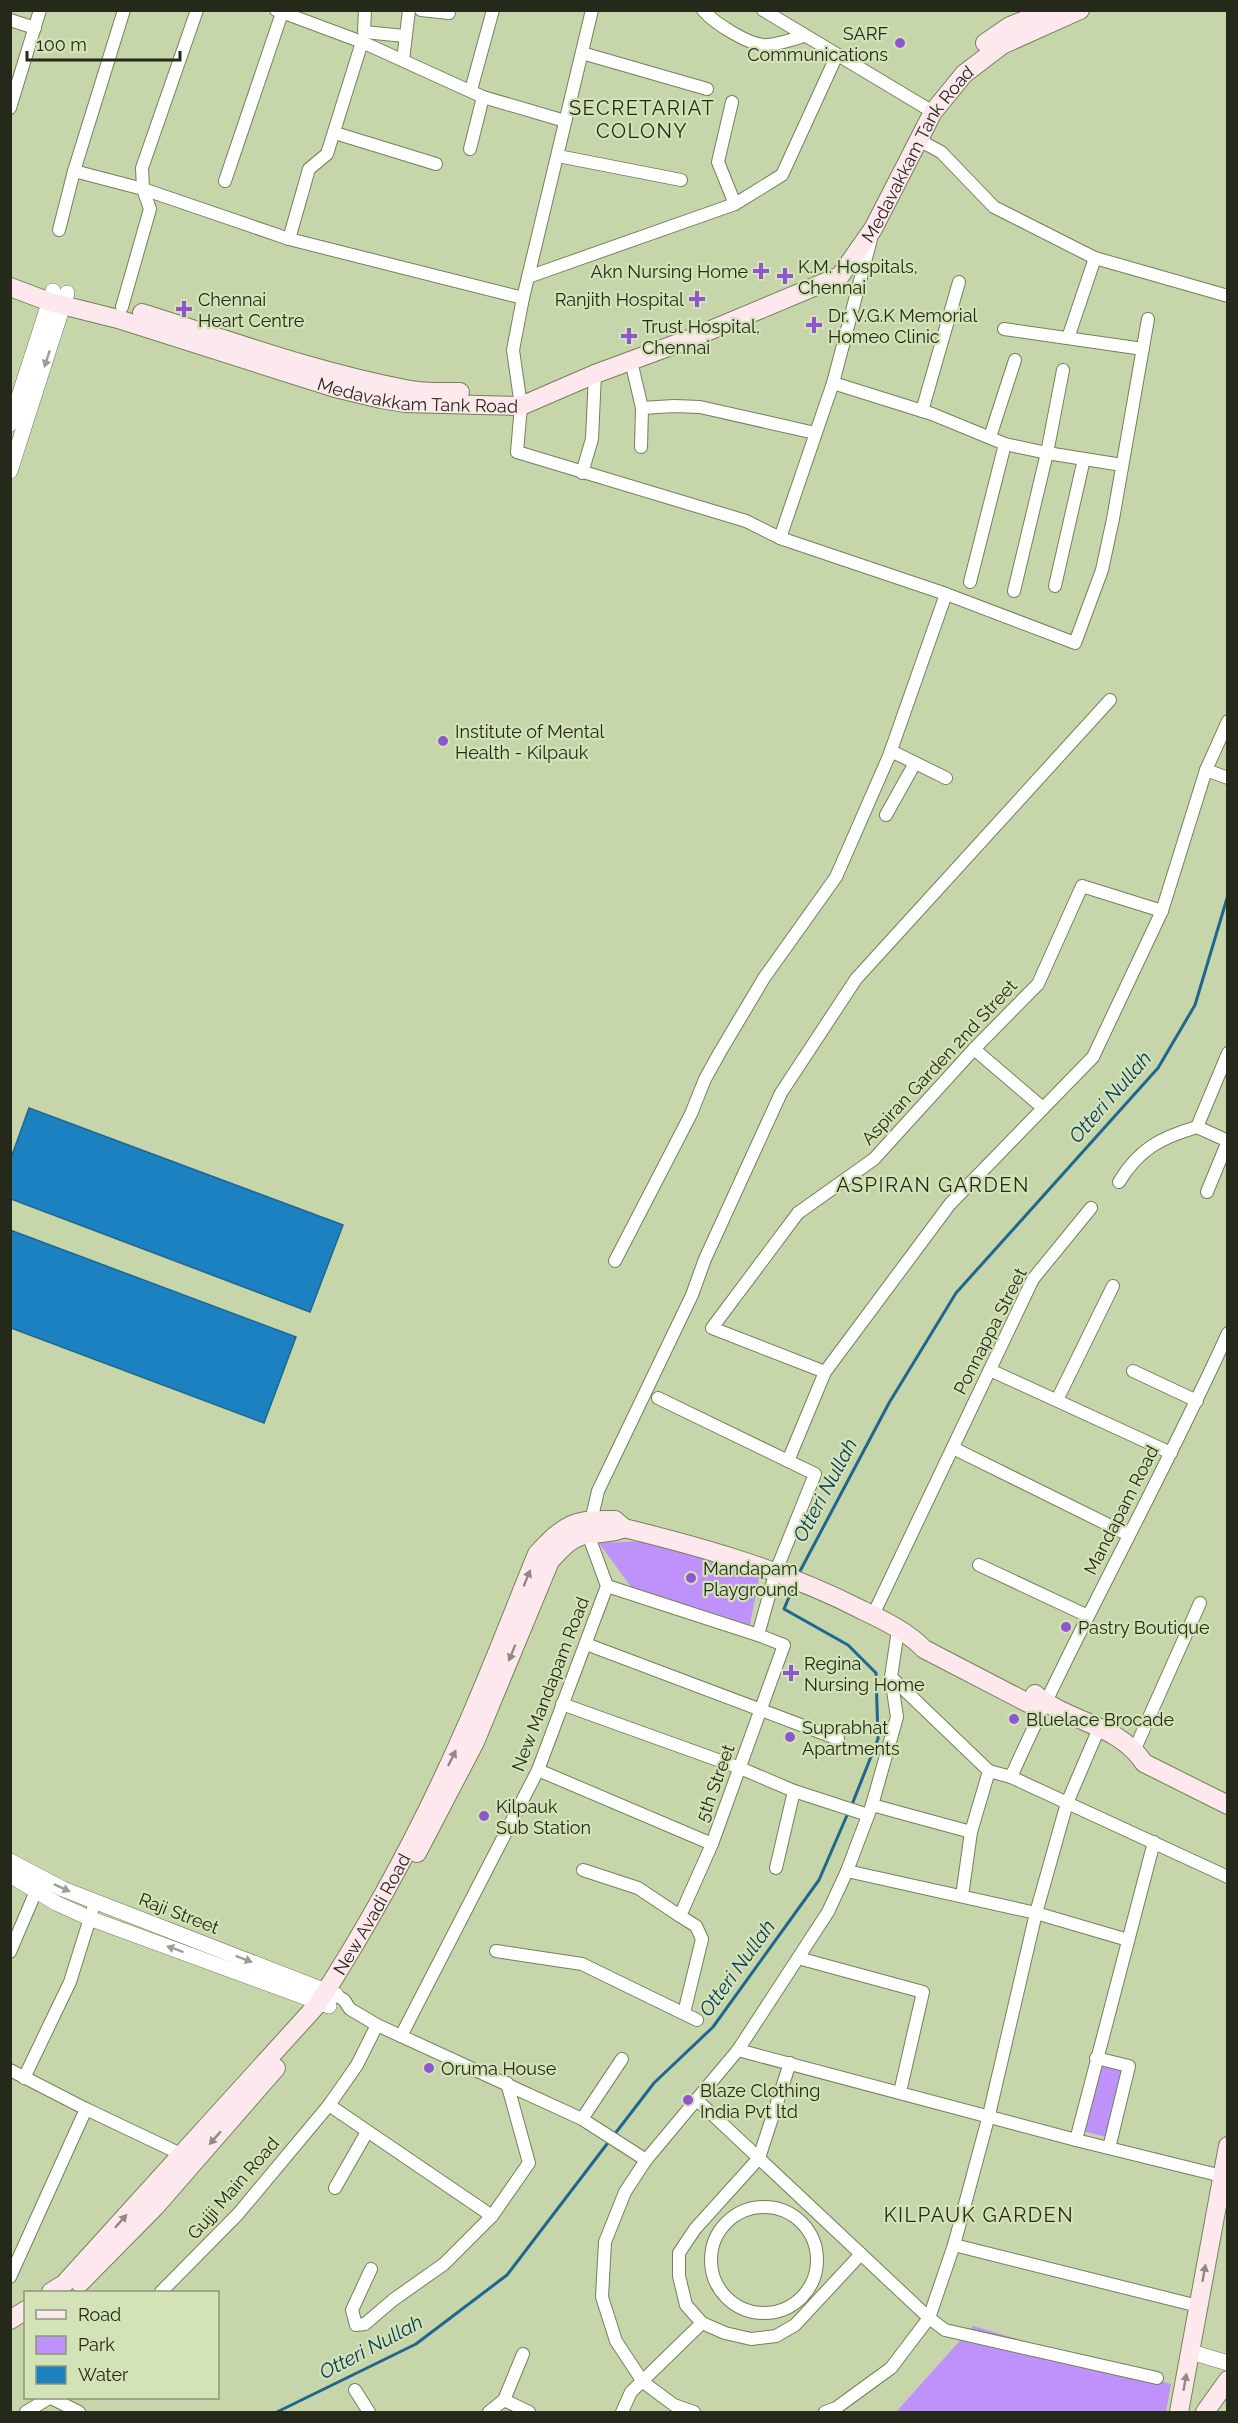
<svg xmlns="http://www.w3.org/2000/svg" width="1238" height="2423" viewBox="0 0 1238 2423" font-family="Raleway,sans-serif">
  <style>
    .green { fill: #bf91fb }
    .water { fill: #1c81c1; stroke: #1e678f; stroke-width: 1.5 }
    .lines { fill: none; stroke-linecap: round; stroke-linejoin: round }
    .stream { stroke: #1e678f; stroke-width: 3 }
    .minor-casing { stroke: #748159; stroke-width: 14 }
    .tertiary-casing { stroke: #748159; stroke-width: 16 }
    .secondary-casing { stroke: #748159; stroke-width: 20 }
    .minor { stroke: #fff; stroke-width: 12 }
    .tertiary { stroke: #fff; stroke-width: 15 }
    .secondary { stroke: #fce8ed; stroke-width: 18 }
    .oneway { fill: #9c9f98 }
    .oneway2 { fill: #908883 }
    .poi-dot { fill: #8f57ce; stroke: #d4e2b7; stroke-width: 2 }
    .labels { text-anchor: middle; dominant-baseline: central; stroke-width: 4.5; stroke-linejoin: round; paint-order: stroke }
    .poi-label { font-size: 18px; fill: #242919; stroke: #d4e2b7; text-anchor: start }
    .street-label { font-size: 18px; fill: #242919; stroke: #d4e2b7 }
    .neighbourhood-label { font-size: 20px; letter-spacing: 1.5px; fill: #242919; stroke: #d4e2b7 }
    .water-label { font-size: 20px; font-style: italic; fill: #03395a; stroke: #d4e2b7 }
  </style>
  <rect width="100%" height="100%" fill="#c7d5aa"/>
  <g class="green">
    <polygon points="648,1541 760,1572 750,1625 632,1588 599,1543"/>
    <polygon points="1100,2064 1123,2070 1106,2137 1083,2131"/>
    <polygon points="973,2326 1171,2384 1166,2412 896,2412"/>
  </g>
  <g class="water">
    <polygon points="29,1108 343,1225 310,1312 11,1199 11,1158"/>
    <polygon points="10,1230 296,1337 264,1423 11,1328"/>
  </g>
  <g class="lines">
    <g class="stream">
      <polyline points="799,1573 889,1403 956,1293 1158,1068 1195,1005 1228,895"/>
      <polyline points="794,1585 784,1609 848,1645 876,1673 878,1739 851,1807"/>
      <polyline points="614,2135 654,2083 713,2027 819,1880 848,1813"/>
      <polyline points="277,2412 416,2344 507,2275 610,2140"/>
    </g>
    <defs>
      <g id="minor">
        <polyline points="276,10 362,42 483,97 565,121"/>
        <polyline points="365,10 364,32 405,36"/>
        <polyline points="421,10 449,13"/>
        <polyline points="592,10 523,298 513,350 521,406 517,452 746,521 780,538 946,594 1075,643 1102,570 1113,519 1148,319"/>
        <path d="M 703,10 C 714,23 751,47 768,45 C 780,44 793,39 805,36"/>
        <polyline points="763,10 933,112"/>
        <polyline points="10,20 35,28"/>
        <polyline points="582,53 707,89"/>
        <polyline points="403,60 409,10"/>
        <polyline points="471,90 493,10"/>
        <polyline points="732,102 718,162 735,204"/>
        <polyline points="10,108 40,10"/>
        <polyline points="335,133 436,164"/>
        <polyline points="917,139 941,152 994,207 1095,258 1228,296"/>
        <polyline points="470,149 483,97"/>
        <polyline points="558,156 681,180"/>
        <polyline points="74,171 143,189 289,239 523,298"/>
        <polyline points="225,181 282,13"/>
        <polyline points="59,230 74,171 124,10"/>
        <polyline points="289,239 309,169 327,154 362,42"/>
        <polyline points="528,277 735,204 782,175 837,55"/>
        <polyline points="122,307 150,209 143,189 142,168 197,10"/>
        <polyline points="1004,329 1143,349"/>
        <polyline points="1068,338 1095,258"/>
        <polyline points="631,361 642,408 641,447"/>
        <polyline points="833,383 932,414 1005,444 1047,453 1122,465"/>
        <polyline points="642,408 674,406 700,407 815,433"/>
        <polyline points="922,411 959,282"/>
        <polyline points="990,437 1015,360"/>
        <polyline points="582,473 592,439 595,374"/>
        <polyline points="780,538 833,383 871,239"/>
        <polyline points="970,582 1005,444"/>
        <polyline points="1055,586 1084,459"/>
        <polyline points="1014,591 1047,453 1063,370"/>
        <polyline points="891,751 946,778"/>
        <polyline points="1206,770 1228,778"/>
        <polyline points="886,815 915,763"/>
        <polyline points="974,1049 1043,1108"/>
        <path d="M 1119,1182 C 1139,1149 1160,1138 1197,1127"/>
        <polyline points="1207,1192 1228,1141 1197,1127 1228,1053"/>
        <polyline points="615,1261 691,1114 705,1079 720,1052 764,978 836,877 889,756 946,594"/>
        <polyline points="990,1370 1171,1453"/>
        <polyline points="1133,1371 1197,1401"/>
        <polyline points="825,1372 712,1328 798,1213 874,1159 974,1049 1038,984 1082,886 1162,911"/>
        <polyline points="658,1398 815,1474 776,1571 758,1635 784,1645 712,1844 680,1916 696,1926 702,1939 684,2013"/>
        <polyline points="1057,1400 1113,1286"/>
        <polyline points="953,1448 1129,1535"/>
        <polyline points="788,1461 825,1372 950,1204 1093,1057 1162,911 1206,770 1228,721"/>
        <polyline points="979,1565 1088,1616"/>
        <polyline points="607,1586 758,1635"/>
        <polyline points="873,1615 1033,1279 1091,1208"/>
        <polyline points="586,1644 838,1739"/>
        <polyline points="891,1677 989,1771 1011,1777 1228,1877"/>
        <polyline points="562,1704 740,1768 794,1791 868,1815"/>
        <polyline points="1134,1751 1200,1603"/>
        <polyline points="538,1770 712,1844"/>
        <path d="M 1011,1777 C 1078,1627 1160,1483 1228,1333"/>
        <polyline points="872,1805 971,1832"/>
        <polyline points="776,1868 794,1791"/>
        <polyline points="583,1870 638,1888 680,1916"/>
        <polyline points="847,1871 1036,1913 1128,1940"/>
        <polyline points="962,1896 971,1832 989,1771"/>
        <polyline points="496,1951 582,1964 697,2020"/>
        <polyline points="10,1952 36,1891"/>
        <polyline points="798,1958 923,1992 900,2092"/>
        <polyline points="336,1995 344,2000 350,2009 377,2025 582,2119 646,2160"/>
        <polyline points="401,2036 538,1770 607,1586 588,1534 598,1491 692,1295 705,1259 781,1093 856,979 1110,700"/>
        <polyline points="738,2050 1076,2140 1222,2176"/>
        <polyline points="1096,2058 1129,2066 1109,2148"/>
        <polyline points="790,2063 759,2158 695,2229 679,2253 679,2276 686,2305 702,2323 725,2333 751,2339 776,2336 795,2325 861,2254"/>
        <polyline points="10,2070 86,2109 187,2157"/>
        <polyline points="24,2078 70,1982 95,1902"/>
        <polyline points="698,2101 929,2318 945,2330 1157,2378"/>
        <polyline points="329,2105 492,2216"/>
        <polyline points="582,2119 622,2059"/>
        <polyline points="1076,2140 1154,1842"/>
        <polyline points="335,2188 367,2132"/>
        <circle cx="764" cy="2260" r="53"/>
        <polyline points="954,2245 1198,2306"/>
        <polyline points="371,2269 352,2310 356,2325 365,2324 393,2300 444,2264 492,2216 529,2163 507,2083"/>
        <polyline points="10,2277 86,2109"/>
        <polyline points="161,2292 238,2214 329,2105 357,2065 377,2025"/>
        <polyline points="523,2354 504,2400 529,2412"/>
        <polyline points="355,2390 369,2412"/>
        <polyline points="51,2398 79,2412"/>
        <polyline points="26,2412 49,2398"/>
        <polyline points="489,2412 504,2400"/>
        <polyline points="622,2412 631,2392 702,2323"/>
        <polyline points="694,2412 674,2405 643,2382 616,2341 602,2297 605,2242 625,2192 646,2160 738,2050 828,1912 847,1871 872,1805 897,1717 891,1677 898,1630"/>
        <polyline points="825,2412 836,2408 891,2368 929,2318 954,2245 989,2115 1036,1913 1067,1803 1100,1726"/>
      </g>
      <g id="tertiary">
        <polyline points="10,424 53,291"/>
        <polyline points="10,471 67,293"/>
        <polyline points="10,1861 63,1889 336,1995"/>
        <polyline points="10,1875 56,1903 89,1918 329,2006"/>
        <polyline points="1191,2352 1228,2363"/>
      </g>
      <g id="secondary">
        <polyline points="985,43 1010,26 1050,10"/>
        <path id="s1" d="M 10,287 L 50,302 L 118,319 L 335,388 L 381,399 L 405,403 L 521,406 L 595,374 L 687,340 L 840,276 L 873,229 L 933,112 L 964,74 L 1002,45 L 1080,10"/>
        <path d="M 142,313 C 229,340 315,372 405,389 C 423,393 442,392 460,392"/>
        <path d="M 1035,1694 C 1067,1722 1119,1724 1144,1763 L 1228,1805"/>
        <path d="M 417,1853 L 475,1742 L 550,1561 C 562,1548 572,1536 590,1534 C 603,1532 612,1534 624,1528"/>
        <polyline points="80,2283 155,2207 276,2068"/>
        <path id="s2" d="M 51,2292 L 64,2284 L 317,2005 C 372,1920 421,1829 462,1736 C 489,1676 512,1615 537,1554 C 565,1524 573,1519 615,1520 L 624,1528 C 706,1548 786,1571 862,1610 C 883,1620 908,1632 924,1649 L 1030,1704 L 1044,1702"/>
        <polyline points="10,2320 26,2310"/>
        <polyline points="1179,2412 1228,2146"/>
        <polyline points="1205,2412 1228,2380"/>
      </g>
    </defs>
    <use href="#minor" class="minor-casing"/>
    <use href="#tertiary" class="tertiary-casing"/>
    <use href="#secondary" class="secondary-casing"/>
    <use href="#minor" class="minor"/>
    <use href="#tertiary" class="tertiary"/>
    <use href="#secondary" class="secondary"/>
  </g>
  <defs><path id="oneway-solid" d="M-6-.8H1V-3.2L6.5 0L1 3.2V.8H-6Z" transform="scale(1.5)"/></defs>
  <g class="oneway">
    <use href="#oneway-solid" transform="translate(47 359) rotate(108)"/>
    <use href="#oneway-solid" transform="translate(62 1888) rotate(25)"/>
    <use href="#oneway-solid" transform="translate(175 1949) rotate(-160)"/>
    <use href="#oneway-solid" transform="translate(244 1959) rotate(21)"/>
  </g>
  <g class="oneway2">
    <use href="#oneway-solid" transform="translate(527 1578) rotate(-68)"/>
    <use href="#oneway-solid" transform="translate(512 1653) rotate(112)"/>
    <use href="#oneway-solid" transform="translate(452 1758) rotate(-64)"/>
    <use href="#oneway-solid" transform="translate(215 2138) rotate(131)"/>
    <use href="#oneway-solid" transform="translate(121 2221) rotate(-48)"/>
    <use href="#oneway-solid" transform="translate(1204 2273) rotate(-80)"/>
    <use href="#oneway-solid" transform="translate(1185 2382) rotate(-80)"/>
  </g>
  <g class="poi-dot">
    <circle cx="900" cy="43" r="6"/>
    <path d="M758 262h6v6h6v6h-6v6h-6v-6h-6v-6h6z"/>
    <path d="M782 267h6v6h6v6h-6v6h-6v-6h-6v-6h6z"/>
    <path d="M694 290h6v6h6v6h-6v6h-6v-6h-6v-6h6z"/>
    <path d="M181 300h6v6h6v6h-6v6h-6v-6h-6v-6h6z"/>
    <path d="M811 316h6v6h6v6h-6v6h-6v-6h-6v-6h6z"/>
    <path d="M626 327h6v6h6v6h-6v6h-6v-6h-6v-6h6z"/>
    <circle cx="443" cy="741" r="6"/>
    <circle cx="691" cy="1578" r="6"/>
    <circle cx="1066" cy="1627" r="6"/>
    <path d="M788 1664h6v6h6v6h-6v6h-6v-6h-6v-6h6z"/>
    <circle cx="1014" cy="1719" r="6"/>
    <circle cx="790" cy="1737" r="6"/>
    <circle cx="484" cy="1816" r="6"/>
    <circle cx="429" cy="2068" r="6"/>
    <circle cx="688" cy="2100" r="6"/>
  </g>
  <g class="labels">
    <g class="poi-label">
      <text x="888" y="33" text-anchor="end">SARF<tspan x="888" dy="21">Communications</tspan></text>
      <text x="798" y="266">K.M. Hospitals,<tspan x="798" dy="21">Chennai</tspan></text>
      <text x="748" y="271" text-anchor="end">Akn Nursing Home</text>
      <text x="198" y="299">Chennai<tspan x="198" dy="21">Heart Centre</tspan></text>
      <text x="684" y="299" text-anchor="end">Ranjith Hospital</text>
      <text x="828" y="315">Dr. V.G.K Memorial<tspan x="828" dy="21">Homeo Clinic</tspan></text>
      <text x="642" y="326">Trust Hospital,<tspan x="642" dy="21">Chennai</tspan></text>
      <text x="455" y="731">Institute of Mental<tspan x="455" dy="21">Health - Kilpauk</tspan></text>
      <text x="703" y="1568">Mandapam<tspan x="703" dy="21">Playground</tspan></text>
      <text x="1078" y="1627">Pastry Boutique</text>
      <text x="804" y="1663">Regina<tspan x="804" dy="21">Nursing Home</tspan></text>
      <text x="1026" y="1719">Bluelace Brocade</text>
      <text x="802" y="1727">Suprabhat<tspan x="802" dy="21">Apartments</tspan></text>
      <text x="496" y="1806">Kilpauk<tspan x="496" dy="21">Sub Station</tspan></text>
      <text x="441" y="2068">Oruma House</text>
      <text x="700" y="2090">Blaze Clothing<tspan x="700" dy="21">India Pvt ltd</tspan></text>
    </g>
    <g class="street-label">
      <text stroke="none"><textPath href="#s1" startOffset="1018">Medavakkam Tank Road</textPath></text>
      <text stroke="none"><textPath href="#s1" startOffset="424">Medavakkam Tank Road</textPath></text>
      <text transform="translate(939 1062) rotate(-47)">Aspiran Garden 2nd Street</text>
      <text transform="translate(990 1331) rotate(-63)">Ponnappa Street</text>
      <text transform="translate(1121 1510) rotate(-63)">Mandapam Road</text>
      <text transform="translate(550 1684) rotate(-69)">New Mandapam Road</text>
      <text transform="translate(715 1783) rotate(-70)">5th Street</text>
      <text transform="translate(179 1913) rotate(21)">Raji Street</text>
      <text stroke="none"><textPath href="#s2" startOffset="498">New Avadi Road</textPath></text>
      <text transform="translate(233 2188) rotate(-49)">Gujji Main Road</text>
    </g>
    <g class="neighbourhood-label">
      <text x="642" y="108">SECRETARIAT<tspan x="642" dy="23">COLONY</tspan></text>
      <text x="933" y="1185">ASPIRAN GARDEN</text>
      <text x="979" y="2215">KILPAUK GARDEN</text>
    </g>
    <g class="water-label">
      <text transform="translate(1110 1097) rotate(-49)">Otteri Nullah</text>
      <text transform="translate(825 1490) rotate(-62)">Otteri Nullah</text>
      <text transform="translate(737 1968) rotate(-54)">Otteri Nullah</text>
      <text transform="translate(371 2347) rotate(-28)">Otteri Nullah</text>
    </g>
  </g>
  <rect width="1238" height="2423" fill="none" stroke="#242919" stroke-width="24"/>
  <rect x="24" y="2291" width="195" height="108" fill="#d4e2b7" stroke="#8e9878" stroke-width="1.5"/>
  <rect x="36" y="2310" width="30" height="9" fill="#fce8ed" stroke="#8e9878" stroke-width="1.5"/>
  <text x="78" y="2321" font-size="18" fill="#242919">Road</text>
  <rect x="36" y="2336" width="30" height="18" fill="#bf91fb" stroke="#8e9878" stroke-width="1.5"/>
  <text x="78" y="2351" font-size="18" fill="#242919">Park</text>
  <rect x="36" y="2366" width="30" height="18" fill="#1c81c1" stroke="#8e9878" stroke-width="1.5"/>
  <text x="78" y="2381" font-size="18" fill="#242919">Water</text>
  <path d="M27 51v9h153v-9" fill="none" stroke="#242919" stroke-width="3"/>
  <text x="36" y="51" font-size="18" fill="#242919" stroke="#d4e2b7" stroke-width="4.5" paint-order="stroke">100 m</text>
</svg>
